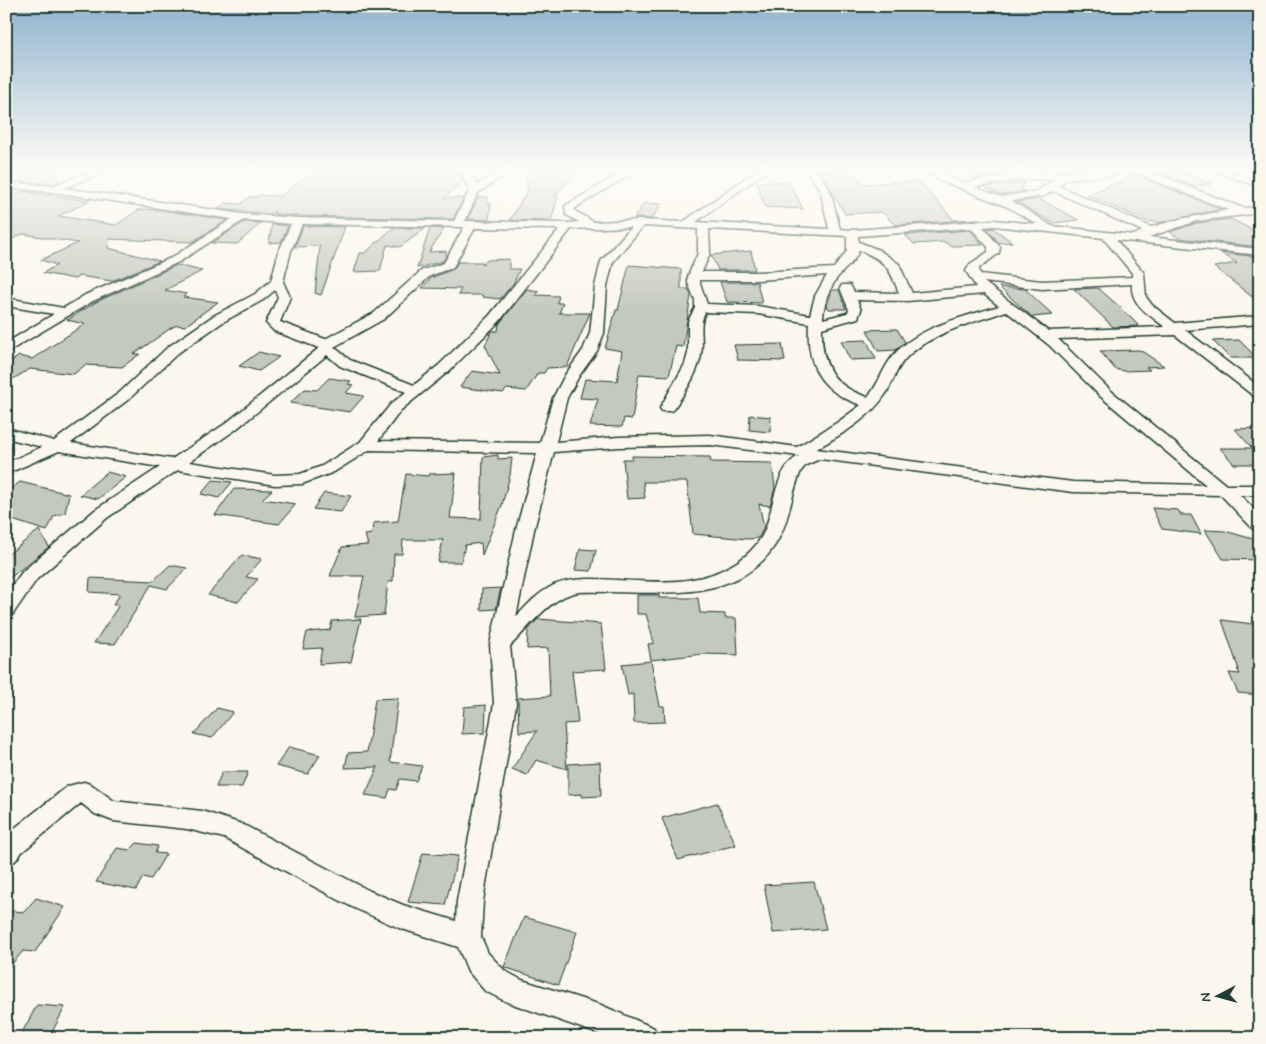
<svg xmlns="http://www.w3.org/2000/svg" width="1266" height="1044" viewBox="0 0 1266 1044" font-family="Mynerve,sans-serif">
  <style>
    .building { fill: #c4c9be; stroke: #1f3d34 }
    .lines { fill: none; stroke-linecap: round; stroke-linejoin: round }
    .minor-casing { stroke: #1f3d34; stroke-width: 3 }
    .minor { fill: #fbf7ec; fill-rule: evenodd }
  </style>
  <rect width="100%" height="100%" fill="#fbf7ec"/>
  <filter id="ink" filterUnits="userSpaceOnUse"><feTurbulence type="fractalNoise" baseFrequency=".02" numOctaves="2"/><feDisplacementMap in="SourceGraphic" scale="10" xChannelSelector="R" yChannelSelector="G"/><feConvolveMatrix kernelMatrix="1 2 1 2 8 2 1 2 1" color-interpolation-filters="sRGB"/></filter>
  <g filter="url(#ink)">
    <g class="building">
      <polygon points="49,168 57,172 58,182 52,184 23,182 18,172"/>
      <polygon points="329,168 458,168 463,181 444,198 464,198 453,219 298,216 274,214 275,211 271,214 218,209 226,203 240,204 250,197 256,197 260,195 281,196 304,178"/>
      <polygon points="545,168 580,168 555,196 558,196 551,221 510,220 528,190 526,171"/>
      <polygon points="1031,168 1030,172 974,179 963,172"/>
      <polygon points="1152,168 1174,168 1212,184 1192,186 1149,169"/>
      <polygon points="851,171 864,184 919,181 954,220 980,219 895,225 882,212 845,214 820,172"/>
      <polygon points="1135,175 1221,209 1157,223 1153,221 1149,222 1087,195"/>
      <polygon points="757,182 789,182 803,209 765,207"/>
      <polygon points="1025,182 1021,189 1025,191 1001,195 985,187"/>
      <polygon points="22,191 90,201 58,216 116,225 140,209 160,210 227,220 192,242 109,239 108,248 160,261 112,281 79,276 75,279 43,273 57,265 41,260 78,243 23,234 6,242 6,200"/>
      <polygon points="478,197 488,197 487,203 491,203 489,220 468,219"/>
      <polygon points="1039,199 1079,220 1053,223 1017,202"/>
      <polygon points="644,203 661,204 652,219 634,218"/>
      <polygon points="1231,219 1260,234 1260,247 1179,238 1170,232 1197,223"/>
      <polygon points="244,222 261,223 237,244 212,243"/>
      <polygon points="272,224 288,226 281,242 269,243"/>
      <polygon points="303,226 345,227 321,295 315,293 320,246 295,247"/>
      <polygon points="393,228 426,228 400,247 387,245 380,271 354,272 360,253 365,253"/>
      <polygon points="430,228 444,229 429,252 446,251 446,256 443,261 417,268"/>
      <polygon points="993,228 1012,242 999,243 987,229"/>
      <polygon points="970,230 983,245 950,246 945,242 914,244 905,235"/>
      <polygon points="751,251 755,270 718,270 711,255"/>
      <polygon points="1221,253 1260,257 1260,303 1214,267 1237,263"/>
      <polygon points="509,259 509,269 520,269 513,284 500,299 482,297 483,295 458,295 461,289 422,288 431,278 454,269 458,262 483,262 482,264 488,260"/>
      <polygon points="177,265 202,271 165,290 187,294 183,297 218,302 185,326 177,325 171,328 134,354 140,354 122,367 85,365 74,374 30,369 6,383 6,365 19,356 32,359 85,324 67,320 96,302"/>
      <polygon points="629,265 681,269 681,289 688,289 691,295 683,347 676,346 669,376 639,374 632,419 624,418 622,427 590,426 598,399 580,398 585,379 617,381 622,351 605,348 616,310 618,310"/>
      <polygon points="720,282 757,282 762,303 727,302"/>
      <polygon points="999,287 1025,289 1053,315 1032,317"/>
      <polygon points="1098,288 1121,308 1139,326 1113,327 1074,289"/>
      <polygon points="527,289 539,291 535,295 559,296 557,303 563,303 559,313 590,313 567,367 547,368 544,373 538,373 526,391 507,389 503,393 460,387 472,371 500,375 485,345 492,331 498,331 499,324"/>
      <polygon points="832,290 839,290 846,309 829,309 827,305"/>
      <polygon points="897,329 905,342 896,350 878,351 867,330"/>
      <polygon points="866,340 876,359 850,360 841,341"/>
      <polygon points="1239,340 1257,358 1230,358 1213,341"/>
      <polygon points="782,344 785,361 738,360 734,345"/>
      <polygon points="1140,350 1164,366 1146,367 1150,370 1124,371 1115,369 1100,351"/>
      <polygon points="259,352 279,357 259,371 239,366"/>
      <polygon points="329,378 351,381 348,384 353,385 346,393 364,396 350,412 290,403 305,389 317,390"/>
      <polygon points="750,415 771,417 770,432 749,430"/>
      <polygon points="1260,428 1260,464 1234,464 1220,448 1252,448 1235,429"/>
      <polygon points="498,455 498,459 512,458 510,475 502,505 482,555 481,543 465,545 461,562 438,562 443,540 403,540 402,554 394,554 393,581 388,582 384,615 355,617 364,576 330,576 342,547 368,545 365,535 372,534 373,523 398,521 406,474 428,476 429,474 456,473 450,518 481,519 483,457"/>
      <polygon points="632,456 710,457 711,462 772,463 775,488 770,506 759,504 764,527 760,535 758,538 748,539 693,534 687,482 643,482 645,498 627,499 623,459 632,459"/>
      <polygon points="107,472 126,477 98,499 80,495"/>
      <polygon points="213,480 232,482 219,498 201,494"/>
      <polygon points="20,482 69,494 65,513 54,516 47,531 6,518 6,492"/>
      <polygon points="234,489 272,490 262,499 296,504 279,524 215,515"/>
      <polygon points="324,493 351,496 341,512 313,509"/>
      <polygon points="1152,508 1178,510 1181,515 1191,515 1201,534 1162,529"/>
      <polygon points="39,530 49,547 6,581 6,556"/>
      <polygon points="1205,530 1225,531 1260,541 1260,560 1223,559"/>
      <polygon points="580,549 596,550 591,571 575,570"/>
      <polygon points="242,555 262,559 246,577 258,579 238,602 208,595"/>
      <polygon points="170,565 187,568 167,589 151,585 115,644 94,643 119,605 113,605 120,594 89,592 90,578 153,581"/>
      <polygon points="501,588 496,609 481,610 482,589"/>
      <polygon points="637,595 659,595 659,598 698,598 700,613 725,614 725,618 736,618 738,655 703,654 651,660 648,644 654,643 646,614 637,614"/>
      <polygon points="361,619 351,662 319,664 322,648 303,649 307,632 330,630 332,621"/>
      <polygon points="538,619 601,624 606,669 572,671 578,723 564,724 567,769 536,760 527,775 512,769 537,731 519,732 518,698 550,696 548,648 527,649 528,630"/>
      <polygon points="1222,620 1260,625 1260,695 1238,693 1229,673 1240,674 1237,669 1239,670"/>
      <polygon points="651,661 660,706 664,706 665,722 634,723 633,694 628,695 622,664"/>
      <polygon points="398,698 390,762 422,766 416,781 400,779 396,790 390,789 387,798 365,795 378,767 345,768 348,753 367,752 375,699"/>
      <polygon points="486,705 485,733 462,734 464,707"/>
      <polygon points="217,708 233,712 212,738 194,734"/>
      <polygon points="289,747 320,755 308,774 276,766"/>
      <polygon points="600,762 601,796 582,797 582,794 568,795 568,764"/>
      <polygon points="222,772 248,772 242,787 216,787"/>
      <polygon points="717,803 736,845 678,860 662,818"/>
      <polygon points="137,843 158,846 155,853 166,854 151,879 143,877 136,890 96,882 117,848 130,850"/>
      <polygon points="423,853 458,856 445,905 408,902"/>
      <polygon points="814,882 826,929 773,933 764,885"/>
      <polygon points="36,898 65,907 35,952 23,951 6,971 6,921 13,911 24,912"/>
      <polygon points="524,917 577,932 558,985 504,967"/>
      <polygon points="37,1005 65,1007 49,1038 19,1038"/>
    </g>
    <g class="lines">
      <defs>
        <g id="minor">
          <path d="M 100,168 L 114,168 L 64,188 L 242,214 L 298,218 L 454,221 L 469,191 L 460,168 L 470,168 L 477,185 L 504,168 L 516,168 L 478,193 L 465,221 L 568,223 L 579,222 L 566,215 L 565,206 L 629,168 L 641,168 L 583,203 L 574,209 L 575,211 L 594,222 L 640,220 L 683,222 L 760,168 L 771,168 L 696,222 L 829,229 L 820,190 L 805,168 L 815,168 L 830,190 L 840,229 L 852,230 L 994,220 L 1037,224 L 1008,207 L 939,180 L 921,168 L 933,168 L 963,183 L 1017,174 L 1140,168 L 1243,208 L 1260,207 L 1260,213 L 1197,221 L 1149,237 L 1260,249 L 1260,255 L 1116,240 L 1144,273 L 1146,297 L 1152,305 L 1175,323 L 1260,316 L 1260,324 L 1185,330 L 1260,387 L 1260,398 L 1255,397 L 1175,335 L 1058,339 L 1110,390 L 1226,485 L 1260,485 L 1260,495 L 1240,495 L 1260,515 L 1260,531 L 1254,530 L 1221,495 L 1073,492 L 820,459 L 806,465 L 801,471 C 792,492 790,516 780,536 C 743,611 645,589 579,592 C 550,596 530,627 510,646 L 516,704 L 483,901 L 481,937 L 488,953 L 505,971 L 522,980 L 601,1005 L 654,1028 L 658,1038 L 610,1038 L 507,1002 L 485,991 L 468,971 L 458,947 L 399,928 L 352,907 L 224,838 L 187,829 L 113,821 L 95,814 L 81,803 L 22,852 L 15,861 L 6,864 L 6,835 L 68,786 L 84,782 L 92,785 L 114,801 L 202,811 L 242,824 L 370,891 L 403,905 L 456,921 L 457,901 L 494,704 L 490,644 L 516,530 L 537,453 L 369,450 L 334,472 L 302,484 L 275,485 L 178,470 L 107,518 L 37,579 L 13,614 L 6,616 L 6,594 L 23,571 L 95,510 L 160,467 L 59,451 L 6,474 L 6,463 L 42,447 L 6,438 L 6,428 L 54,441 L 119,393 L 168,347 L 213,316 L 255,294 L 271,281 L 279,251 L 291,224 L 244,220 L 179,262 L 93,301 L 6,353 L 6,343 L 54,314 L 6,306 L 6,298 L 64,308 L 85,295 L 171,258 L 232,219 L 52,192 L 6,188 L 6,182 L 52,186 ZM 1127,170 L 1128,170 L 1228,210 L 1180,219 L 1151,227 L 1059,186 L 1067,179 L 1110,175 ZM 1055,179 L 1037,191 L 1001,197 L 974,187 L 1017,180 ZM 1053,191 L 1142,231 L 1134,235 L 1052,226 L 1012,201 L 1044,196 ZM 302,224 L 464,227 L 444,263 L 422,270 L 374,313 L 325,339 L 280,322 L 290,297 L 283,282 L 291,251 ZM 643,226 L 698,229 L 698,253 L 688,276 L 688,283 L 695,300 L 695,308 L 688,321 L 688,353 L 685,364 L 660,408 L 662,411 L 672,411 C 683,396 698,373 701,355 C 704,339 698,326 705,312 L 758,314 L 809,323 C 806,366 820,391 861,405 L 838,422 L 797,447 L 710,435 L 619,437 L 556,442 L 567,398 L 579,376 L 597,351 L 604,333 L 607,286 L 613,262 ZM 994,226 L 1103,238 L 1132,273 L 1132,277 L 1042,281 L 980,274 L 979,268 L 999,253 L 1000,247 L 983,227 ZM 631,227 L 601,261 L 595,286 L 590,333 L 583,350 L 565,375 L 553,398 L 540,443 L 378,441 L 401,410 L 449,371 L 499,322 L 571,229 ZM 475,228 L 560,229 L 489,316 L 439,365 L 414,385 L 350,360 L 334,347 L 384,319 L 430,276 L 453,267 ZM 971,228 L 988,247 L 988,252 L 970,264 L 966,271 L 976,287 L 912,293 L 899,264 L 879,250 L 859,242 L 858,236 ZM 709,229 L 847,236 L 847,251 L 834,268 L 758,272 L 702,272 L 710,253 ZM 859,250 C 886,261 889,267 899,293 L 854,292 L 850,285 L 842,285 L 840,288 L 849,310 L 847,313 L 823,319 C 823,306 829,289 837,278 C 845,268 855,262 859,250 ZM 827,275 L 815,296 L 810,315 L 758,306 L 707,304 L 700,283 L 700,280 L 758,280 ZM 984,282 L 1042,289 L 1132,284 C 1130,305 1151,316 1165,327 L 1048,331 ZM 275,290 L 278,297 L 266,323 L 274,331 L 319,348 L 225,424 L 172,459 L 71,443 L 129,399 L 178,353 L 223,322 L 263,300 ZM 984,294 L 999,306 C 964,317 916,327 892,357 C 882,370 878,385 868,397 C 832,386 821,365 822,328 L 858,318 L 861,310 L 857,300 L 907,301 ZM 1006,311 L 1049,345 L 1100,396 L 1206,485 L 1073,482 L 816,449 C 842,434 868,420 885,395 C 893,384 896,368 906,358 C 932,332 973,323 1006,311 ZM 327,355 L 340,366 L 406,392 L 391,404 L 360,442 L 322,466 L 300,474 L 275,475 L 189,462 L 235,430 ZM 710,445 L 799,456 C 774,467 774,514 762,536 C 753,552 738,563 722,570 C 692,585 650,582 617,580 C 596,579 574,577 554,585 C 539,592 527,605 516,617 L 534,530 L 554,452 L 619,447 Z"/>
          <polygon points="1205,168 1220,168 1239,174 1252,168 1260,168 1260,172 1249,177 1260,181 1260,187"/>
        </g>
      </defs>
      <use href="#minor" class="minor-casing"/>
      <use href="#minor" class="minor"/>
    </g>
  </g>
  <linearGradient id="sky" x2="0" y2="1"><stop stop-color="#90b4cf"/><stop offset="0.54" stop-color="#fdfbf6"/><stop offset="1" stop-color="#fdfbf6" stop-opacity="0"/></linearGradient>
  <rect width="1266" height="314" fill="url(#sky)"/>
  <rect width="1266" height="1044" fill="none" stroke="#fbf7ec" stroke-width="25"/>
  <rect x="12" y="12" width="1241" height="1019" fill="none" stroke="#1f3d34" stroke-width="2" filter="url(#ink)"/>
  <g transform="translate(1218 996) rotate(264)" stroke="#fbf7ec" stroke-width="4" paint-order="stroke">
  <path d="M0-4L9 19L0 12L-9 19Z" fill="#1f3d34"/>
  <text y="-8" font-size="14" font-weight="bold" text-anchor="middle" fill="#1f3d34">N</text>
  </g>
</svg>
